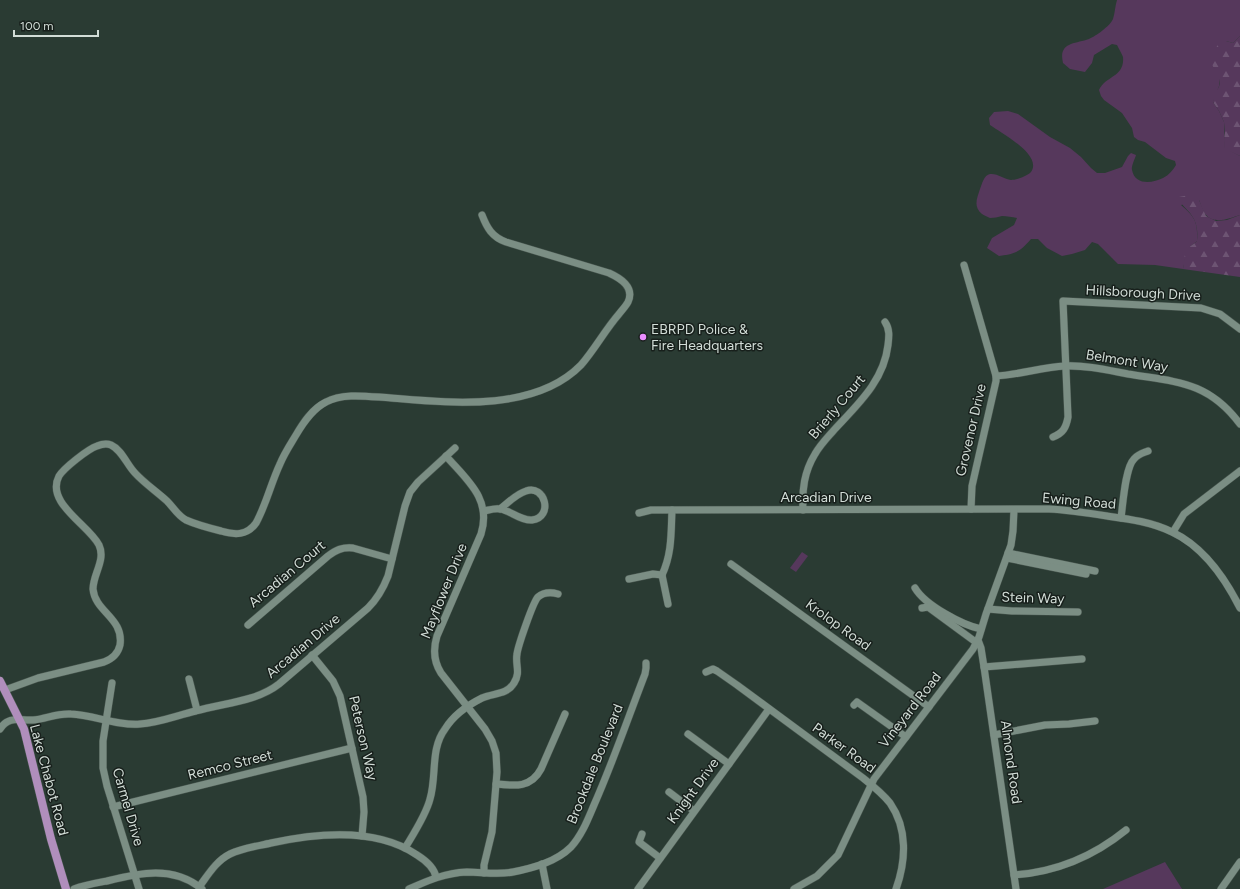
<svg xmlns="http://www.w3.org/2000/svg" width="1240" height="889" viewBox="0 0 1240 889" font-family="Figtree,sans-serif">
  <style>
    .green { fill: #56385c }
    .forest { fill: url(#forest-firs) }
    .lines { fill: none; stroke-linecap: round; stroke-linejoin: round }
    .minor-casing { stroke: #48564f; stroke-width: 8 }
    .major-casing { stroke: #48564f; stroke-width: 9 }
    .minor { stroke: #7b8e84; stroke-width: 7 }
    .major { stroke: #b08ebc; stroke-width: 8 }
    .poi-dot { fill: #e98dfe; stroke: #18201c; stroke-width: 1.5 }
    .labels { text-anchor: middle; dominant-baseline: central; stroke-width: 3; stroke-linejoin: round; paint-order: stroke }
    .street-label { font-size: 14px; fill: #d2ddd7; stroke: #18201c }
    .poi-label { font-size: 14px; fill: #d2ddd7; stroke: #18201c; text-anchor: start }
  </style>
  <defs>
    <pattern id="forest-firs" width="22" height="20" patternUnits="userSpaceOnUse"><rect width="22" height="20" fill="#56385c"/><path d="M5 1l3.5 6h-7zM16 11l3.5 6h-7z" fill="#6d5473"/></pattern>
  </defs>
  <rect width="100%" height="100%" fill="#2a3b33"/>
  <g class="green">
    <path d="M 1117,0 L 1240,0 L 1240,36 L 1233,43 L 1226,41 L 1213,66 L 1220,76 L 1219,86 L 1213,102 L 1219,111 L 1224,122 L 1225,148 L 1240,156 L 1240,215 C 1230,218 1215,225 1206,215 C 1203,212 1201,205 1199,200 L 1181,205 C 1195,217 1198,222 1197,241 C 1183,252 1187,253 1183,269 L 1155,265 L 1118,264 L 1098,244 L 1092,242 L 1085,250 L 1072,254 L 1062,256 L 1047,248 L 1038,239 L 1031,239 C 1020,252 1015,254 999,256 L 987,248 L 992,238 L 1014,225 L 1017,218 C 1012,217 1007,216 1002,216 C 998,217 994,218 990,218 C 987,217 984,215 982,214 C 973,207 977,198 980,189 C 982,184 984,175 990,174 C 997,173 1004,179 1011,180 C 1017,180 1027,176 1031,172 C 1043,155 1001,133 990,125 L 989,118 L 994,112 L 1008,111 L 1018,114 L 1050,137 L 1070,148 L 1081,157 L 1091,168 L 1097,173 L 1105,173 L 1122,167 L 1128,156 L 1131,153 L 1136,155 C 1135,159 1131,166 1132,170 C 1135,186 1153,183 1163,178 C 1169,175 1173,170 1176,165 L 1175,161 L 1166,158 L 1145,142 L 1138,140 L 1134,137 L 1132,128 L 1122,113 L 1104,100 L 1101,96 L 1099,90 C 1105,76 1125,77 1123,57 C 1122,54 1119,49 1117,45 L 1112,44 L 1094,55 L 1092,63 L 1085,72 L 1070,69 L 1063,63 C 1058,42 1075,44 1089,39 C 1096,36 1110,26 1113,19 C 1115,13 1115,6 1117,0 Z"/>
    <polygon points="802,552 808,556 796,572 790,568"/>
    <polygon points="1165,862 1182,889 1103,889"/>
  </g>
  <g class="forest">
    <path d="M 1240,36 L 1240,156 L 1225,149 L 1224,140 L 1225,132 L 1224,122 L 1219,111 L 1213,102 L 1214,93 C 1229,81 1210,69 1211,59 C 1212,53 1217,47 1220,41 L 1226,41 L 1233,43 Z"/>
    <path d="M 1189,195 L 1199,200 L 1206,216 L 1216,221 L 1227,220 L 1240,215 L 1240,277 L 1183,269 C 1184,264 1184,259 1185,254 C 1186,248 1193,245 1197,241 C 1198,230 1197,222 1190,213 C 1184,206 1182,206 1179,197 Z"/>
  </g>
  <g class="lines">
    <defs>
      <g id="minor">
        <polyline points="964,265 996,376 996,381 972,486 971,509"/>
        <path d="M 996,376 C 1019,375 1042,367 1065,366 C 1086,365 1107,370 1128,374 C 1176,382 1208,381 1240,424"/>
        <path d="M 1053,437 C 1063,433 1066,428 1068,417 L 1063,301 L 1201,308 L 1220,314 L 1240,329"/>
        <path d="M 446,456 C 467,480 492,499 481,534 L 437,636 C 433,649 434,662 441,673 L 485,729 L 492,741 L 496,753 L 497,772 L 492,832 L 484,865 L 484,873"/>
        <path d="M 803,510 C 802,490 804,472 815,454 C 820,445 827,438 834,430 C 857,405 884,381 888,345 C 889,337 890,329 885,322"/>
        <path d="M 484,511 C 489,510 495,508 500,509 C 510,510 520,521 532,520 C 554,517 545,484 526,491 C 516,494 508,503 500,509"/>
        <path d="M 639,513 L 651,510 L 1049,509 C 1068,510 1088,513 1107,516 C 1129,519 1152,522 1172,532 C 1204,547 1225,578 1240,608"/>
        <path d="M 1121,518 C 1123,504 1125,468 1134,459 C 1138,454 1143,453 1148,451"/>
        <polyline points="1173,532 1184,514 1240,471"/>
        <polyline points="1008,553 1095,571"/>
        <polyline points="1007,558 1086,574"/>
        <polyline points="731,564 929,707"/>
        <path d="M 662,575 C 672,554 671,533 672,510"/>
        <polyline points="662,575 668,604"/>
        <polyline points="629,579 653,574 662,575"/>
        <path d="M 915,588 C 925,605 962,625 981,629"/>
        <polyline points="922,608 928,607 977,643"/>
        <polyline points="988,609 1012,611 1078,612"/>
        <path d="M 248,625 L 328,556 C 336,550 342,547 353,548 L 392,559"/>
        <polyline points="978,640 981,648 984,667 1016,889"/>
        <polyline points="312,655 333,681 340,696 363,797 364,812 362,836"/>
        <polyline points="984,667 1082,659"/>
        <path d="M 706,672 L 713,669 L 717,671 L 737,685 L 863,778 C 873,786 882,793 890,803 C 908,829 906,861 896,889"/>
        <polyline points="189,679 197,710"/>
        <polyline points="112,683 103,741 103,768 107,786 139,889"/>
        <path d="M 5,690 L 38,678 L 104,662 C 112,659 118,654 120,645 C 124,618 95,612 93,589 C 93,574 106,560 99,545 C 89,525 45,503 59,476 C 64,468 88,449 97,446 C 102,444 106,443 111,445 C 122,450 127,465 135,473 C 144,483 156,491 167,501 C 173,507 178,516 186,520 C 197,525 209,528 221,531 C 234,535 247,536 256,523 C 266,505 271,483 280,464 C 284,454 290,445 296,435 C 303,423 312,409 326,402 C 344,392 371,397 391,398 C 451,403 535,412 581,365 C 595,349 605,330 619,314 C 622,310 626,306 628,302 C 635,287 620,278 609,273 L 506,242 C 492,237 487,228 482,215"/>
        <polyline points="854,705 857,702 906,737"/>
        <path d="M 0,729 C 9,715 20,721 33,720 C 46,719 56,713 71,714 C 94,715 117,726 140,724 C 159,723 178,715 196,711 C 223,703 256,702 279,684 L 368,608 C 378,598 383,589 388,576 L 405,506 L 410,492 L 418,482 L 455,448"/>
        <polyline points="688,734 729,764"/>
        <polyline points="994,735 1045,725 1069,724 1095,721"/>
        <path d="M 496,784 C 515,786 531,788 541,769 L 565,714"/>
        <polyline points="669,792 694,811"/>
        <polyline points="113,807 352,748"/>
        <polyline points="642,834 639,842 660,858"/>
        <path d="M 405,848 C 414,833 426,815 430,799 C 437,776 430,749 445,729 C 453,716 468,705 482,698 C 493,693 507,695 514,683 C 521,672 515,665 517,654 C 518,646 533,602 538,597 C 544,592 551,592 558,594"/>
        <polyline points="542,864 547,889"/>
        <path d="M 1014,875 C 1056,872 1094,856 1126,830"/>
        <path d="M 199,887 C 208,875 216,861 230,854 C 243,848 258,846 271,843 C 317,833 376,827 417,855 C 425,860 434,867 436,877"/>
        <path d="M 74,889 C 84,885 96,883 107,881 C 139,873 173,865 202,889"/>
        <path d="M 409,889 C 429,880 445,873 467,872 C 482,872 498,875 513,872 C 533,868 556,862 571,847 C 582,835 588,819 594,805 C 613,762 628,718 645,674 L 646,668 L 646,663"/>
        <polyline points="638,889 769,709"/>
        <polyline points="794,889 817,876 838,855 874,779 973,649 979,637 986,614 1011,545 1013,531 1014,510"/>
        <polyline points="1221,889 1240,862"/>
      </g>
      <polyline id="major" points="0,681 24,729 51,839 66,889"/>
    </defs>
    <use href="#minor" class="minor-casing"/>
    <use href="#major" class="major-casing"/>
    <use href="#minor" class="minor"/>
    <use href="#major" class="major"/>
  </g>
  <circle class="poi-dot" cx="643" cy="337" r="4"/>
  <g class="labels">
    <g class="street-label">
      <text transform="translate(1143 293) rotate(3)">Hillsborough Drive</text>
      <text transform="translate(1127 361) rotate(9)">Belmont Way</text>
      <text transform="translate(837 407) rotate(-50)">Brierly Court</text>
      <text transform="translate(971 430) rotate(-77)">Grovenor Drive</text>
      <text x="826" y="497">Arcadian Drive</text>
      <text transform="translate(1079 501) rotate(5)">Ewing Road</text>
      <text transform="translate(287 574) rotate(-40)">Arcadian Court</text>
      <text transform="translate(444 591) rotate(-68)">Mayflower Drive</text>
      <text transform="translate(1033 598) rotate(2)">Stein Way</text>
      <text transform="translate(838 625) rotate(36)">Krolop Road</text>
      <text transform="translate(303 646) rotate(-40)">Arcadian Drive</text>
      <text transform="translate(910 710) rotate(-52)">Vineyard Road</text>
      <text transform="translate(363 738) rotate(77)">Peterson Way</text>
      <text transform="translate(844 748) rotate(36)">Parker Road</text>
      <text transform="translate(1011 762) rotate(82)">Almond Road</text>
      <text transform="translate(595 764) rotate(-68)">Brookdale Boulevard</text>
      <text transform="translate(230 765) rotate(-14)">Remco Street</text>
      <text transform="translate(49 780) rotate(75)">Lake Chabot Road</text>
      <text transform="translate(693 791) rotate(-54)">Knight Drive</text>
      <text transform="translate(128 807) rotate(74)">Carmel Drive</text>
    </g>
    <g class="poi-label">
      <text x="651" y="329">EBRPD Police &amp;<tspan x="651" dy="16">Fire Headquarters</tspan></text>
    </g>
  </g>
  <path d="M14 30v6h84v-6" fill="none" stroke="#d2ddd7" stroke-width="2"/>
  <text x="20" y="30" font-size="12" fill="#d2ddd7" stroke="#18201c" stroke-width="3" paint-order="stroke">100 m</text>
</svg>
